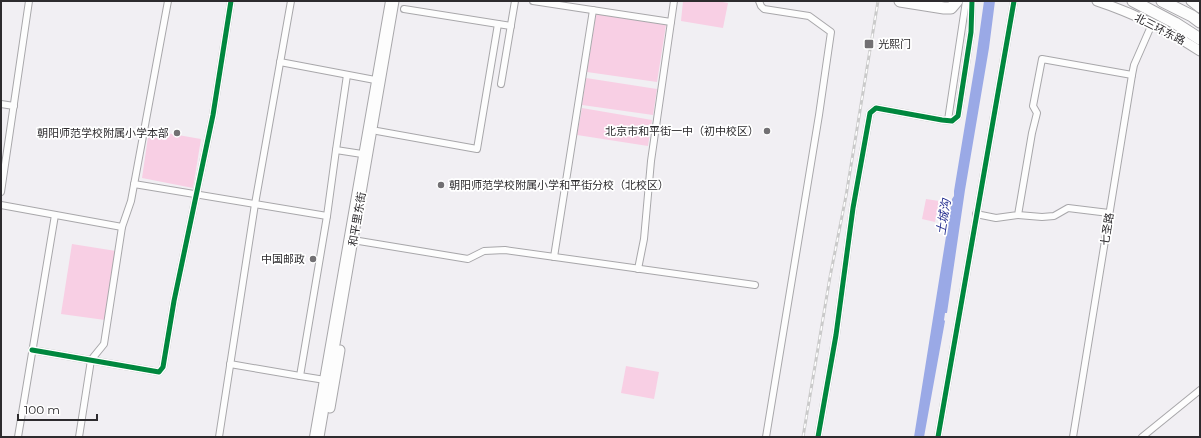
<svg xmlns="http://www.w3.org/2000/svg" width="1201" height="438" viewBox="0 0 1201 438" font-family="Montserrat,'Noto Sans SC',sans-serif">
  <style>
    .green { fill: #f8cfe4 }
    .water { fill: #9aa9e6 }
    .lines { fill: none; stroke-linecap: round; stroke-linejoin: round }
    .street-casing { stroke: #a8a7aa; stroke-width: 8 }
    .secondary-casing { stroke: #a8a7aa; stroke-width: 11 }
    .highway-casing { stroke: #a8a7aa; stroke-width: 13 }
    .street { stroke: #fdfdfd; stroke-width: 6 }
    .secondary { stroke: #fdfdfd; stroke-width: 9 }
    .highway { stroke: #fdfdfd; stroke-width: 11 }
    .rail-casing { stroke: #cacaca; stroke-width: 3 }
    .rail { stroke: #fff; stroke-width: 1.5; stroke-dasharray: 4.5; stroke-linecap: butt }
    .cycleway-casing { stroke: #fff; stroke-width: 8 }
    .cycleway { stroke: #00873e; stroke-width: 5 }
    .poi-dot { fill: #727073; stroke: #fff; stroke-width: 1.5 }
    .labels { text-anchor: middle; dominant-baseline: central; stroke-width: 3.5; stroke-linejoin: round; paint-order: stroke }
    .street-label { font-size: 11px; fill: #2d2b2e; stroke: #fff }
    .poi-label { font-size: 11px; fill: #2d2b2e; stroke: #fff; text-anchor: end }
    .water-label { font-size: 12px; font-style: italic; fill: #232c8e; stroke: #fff }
  </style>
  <rect width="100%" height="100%" fill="#f1eff3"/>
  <g class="green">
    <polygon points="683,1 717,1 728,3 723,28 681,21"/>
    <polygon points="596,14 666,25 657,82 587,72"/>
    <polygon points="586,78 657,89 653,115 582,105"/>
    <polygon points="582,108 652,120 648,146 577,135"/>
    <polygon points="149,130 201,139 193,188 142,178"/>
    <polygon points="926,199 939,201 935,222 922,219"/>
    <polygon points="72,244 116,251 105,320 61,314"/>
    <polygon points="626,366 659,372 654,399 621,393"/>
  </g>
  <polygon class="water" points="984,1 995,1 989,48 965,190 947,313 945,313 944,320 945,321 924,437 914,437 952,199 954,196 954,191 976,58"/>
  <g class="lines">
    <defs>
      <g id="street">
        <polyline points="533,1 671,22"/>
        <polyline points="759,1 761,6 764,9 809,16 831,32 819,115 766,437"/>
        <polyline points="404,9 511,26"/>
        <polyline points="280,62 375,80"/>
        <polyline points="501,84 515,1"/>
        <polyline points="1,104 14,106"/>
        <polyline points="948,120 966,1"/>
        <polyline points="377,131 477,149 498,24"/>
        <polyline points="336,150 362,154"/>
        <polyline points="134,184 327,216"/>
        <polyline points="1,192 29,1"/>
        <polyline points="1,205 122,227"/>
        <polyline points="976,214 996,218 1018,215 1032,133 1037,113 1033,106 1042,59 1132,75"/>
        <polyline points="1018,215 1042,217 1054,216 1068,208 1109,213"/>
        <polyline points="359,241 468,259 484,251 505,250 755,285"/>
        <polyline points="554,257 593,10"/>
        <polyline points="638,269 644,239 651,161 674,1"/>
        <polyline points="32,350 159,372 163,367 174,301 213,115 231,1"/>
        <polyline points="230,364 300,376"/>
        <polyline points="325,380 300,376 327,216 336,150 347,75"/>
        <polyline points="18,437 55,215"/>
        <polyline points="79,437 91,360 104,344 122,227 131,201 168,1"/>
        <polyline points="219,437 255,204 291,1"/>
        <polyline points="313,437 389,1"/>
        <polyline points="818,437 836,335 853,208 870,113 876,108 942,120 952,121 958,116 971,32 972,1"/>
        <polyline points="938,437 1014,1"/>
        <polyline points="1073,437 1132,75 1134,65 1152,24"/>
        <polyline points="1142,437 1200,390"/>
      </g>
      <g id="secondary">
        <path d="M 1097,1 C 1133,13 1168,30 1200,51"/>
        <polyline points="1191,1 1200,8"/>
        <polyline points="330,408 340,350"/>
        <polyline points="319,437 394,1"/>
      </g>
      <g id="highway">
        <polyline points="900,1 944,8 951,8 957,1"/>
        <polyline points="1133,1 1175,23 1200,39"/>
        <polyline points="1162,1 1192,16 1200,22"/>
      </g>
    </defs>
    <use href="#street" class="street-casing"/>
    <use href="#secondary" class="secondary-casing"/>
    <use href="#highway" class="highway-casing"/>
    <use href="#street" class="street"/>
    <use href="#secondary" class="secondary"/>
    <use href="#highway" class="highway"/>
    <defs>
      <polyline id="rail" points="803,437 830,277 846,196 878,1"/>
    </defs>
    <use href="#rail" class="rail-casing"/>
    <use href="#rail" class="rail"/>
    <defs>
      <g id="cycleway">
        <polyline points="32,350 159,372 163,367 174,301 213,115 231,1"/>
        <polyline points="818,437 836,335 853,208 870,113 876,108 942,120 952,121 958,116 971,32 972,1"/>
        <polyline points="938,437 1014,1"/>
      </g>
    </defs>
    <use href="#cycleway" class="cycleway-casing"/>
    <use href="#cycleway" class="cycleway"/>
  </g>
  <g class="poi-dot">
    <rect x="864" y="39" width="10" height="10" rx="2"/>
    <circle cx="767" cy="131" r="4"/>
    <circle cx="177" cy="133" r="4"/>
    <circle cx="441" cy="185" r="4"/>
    <circle cx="313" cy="259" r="4"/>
  </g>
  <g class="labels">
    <g class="street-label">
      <text transform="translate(1160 29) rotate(27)">北三环东路</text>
      <text transform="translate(357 219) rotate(-80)">和平里东街</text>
      <text transform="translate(1107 229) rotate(-81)">七圣路</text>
    </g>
    <g class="poi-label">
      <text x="878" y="44" text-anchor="start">光熙门</text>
      <text x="759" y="131">北京市和平街一中（初中校区）</text>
      <text x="169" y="133">朝阳师范学校附属小学本部</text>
      <text x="449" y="185" text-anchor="start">朝阳师范学校附属小学和平街分校（北校区）</text>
      <text x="305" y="259">中国邮政</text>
    </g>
    <g class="water-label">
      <text transform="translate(943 217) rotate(-81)">土城沟</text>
    </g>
  </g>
  <rect width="1201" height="438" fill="none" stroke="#2d2b2e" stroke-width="4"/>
  <path d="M18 414v6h79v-6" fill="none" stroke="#2d2b2e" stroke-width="2"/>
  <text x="24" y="414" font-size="12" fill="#2d2b2e" stroke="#ffffff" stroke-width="3" paint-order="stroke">100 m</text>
</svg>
